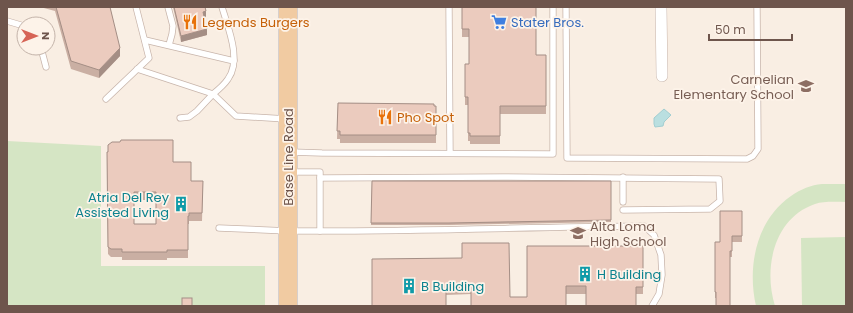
<svg xmlns="http://www.w3.org/2000/svg" width="853" height="313" viewBox="0 0 853 313" font-family="Poppins,sans-serif">
  <style>
    .green { fill: #d5e5c4 }
    .water { fill: #badfe0; stroke: #a2ced1 }
    .lines { fill: none; stroke-linecap: round; stroke-linejoin: round }
    .lane-casing { stroke: #c8b5ab; stroke-width: 7 }
    .street-casing { stroke: #c8b5ab; stroke-width: 12 }
    .primary-casing { stroke: #d6cfcd; stroke-width: 20 }
    .lane { stroke: #fff; stroke-width: 5.5 }
    .street { stroke: #fff; stroke-width: 11 }
    .primary { stroke: #f1cba2; stroke-width: 18 }
    .wall { fill: #caafa3; fill-rule: evenodd }
    .shaded-wall { fill: #a48e85 }
    .building { fill: #ebcbbe; stroke: #a48e85; fill-rule: evenodd }
    .labels { text-anchor: middle; dominant-baseline: central; stroke-width: 3.5; stroke-linejoin: round; paint-order: stroke }
    .food-label { font-size: 13px; fill: #c56008; stroke: #fdf3e9; text-anchor: start }
    .shop-label { font-size: 13px; fill: #366cbe; stroke: #fdf3e9; text-anchor: start }
    .education-label { font-size: 13px; fill: #785e54; stroke: #fdf3e9; text-anchor: end }
    .street-label { font-size: 13px; fill: #6e554c; stroke: #fdf3e9 }
    .culture-label { font-size: 13px; fill: #0d838f; stroke: #fdf3e9; text-anchor: start }
  </style>
  <rect width="100%" height="100%" fill="#f9eee3"/>
  <g class="green">
    <polygon points="7,141 101,146 101,266 265,266 265,306 7,306"/>
    <path d="M 822,184 L 846,184 L 846,202 C 836,202 824,201 815,204 C 774,218 763,268 775,306 L 756,306 C 747,267 756,220 791,196 C 801,189 811,185 822,184 Z"/>
    <polygon points="846,237 846,306 802,306 801,238"/>
  </g>
  <polygon class="water" points="664,109 671,115 664,122 663,126 655,127 654,124 654,118"/>
  <g class="lines">
    <defs>
      <g id="lane">
        <polyline points="168,7 173,26 172,34 169,45"/>
        <polyline points="449,7 450,153"/>
        <polyline points="566,7 567,158 747,159 753,156 758,149 757,7"/>
        <polyline points="7,21 24,26"/>
        <polyline points="145,40 234,61"/>
        <polyline points="41,48 46,67"/>
        <path d="M 137,69 L 213,94 C 218,90 224,85 228,79 C 242,60 228,28 222,7"/>
        <polyline points="106,99 149,58 136,7"/>
        <polyline points="180,118 189,117 197,111 213,94 236,116 286,119"/>
        <polyline points="290,152 322,153 553,154 553,7"/>
        <polyline points="623,177 623,202"/>
        <polyline points="320,178 503,177 719,179 720,201 710,209 623,210"/>
        <polyline points="219,228 288,231 320,231 320,172 290,172"/>
        <path d="M 320,231 C 428,231 536,227 644,226 L 654,235 L 661,255 L 662,275 L 659,294 L 652,306"/>
      </g>
      <polyline id="street" points="661,7 662,76"/>
      <polyline id="primary" points="288,306 288,7"/>
    </defs>
    <use href="#lane" class="lane-casing"/>
    <use href="#street" class="street-casing"/>
    <use href="#primary" class="primary-casing"/>
    <use href="#lane" class="lane"/>
    <use href="#street" class="street"/>
    <use href="#primary" class="primary"/>
  </g>
  <g class="wall">
    <polygon points="40,7 110,7 120,56 99,78 71,69 55,11"/>
    <polygon points="173,7 205,7 206,17 204,18 207,35 181,42"/>
    <polygon points="462,7 536,55 546,55 546,114 500,114 500,144 470,144 470,141 468,141 468,105 465,105 465,64 469,64 469,37 462,37"/>
    <polygon points="338,103 436,106 436,143 340,143 340,139 337,139"/>
    <path d="M 107,152 L 173,162 L 191,181 L 203,181 L 202,221 L 189,221 L 189,224 L 188,224 L 188,258 L 167,258 L 167,260 L 122,260 L 122,257 L 111,257 L 108,254 ZM 134,200 L 156,200 L 156,224 L 134,224 Z"/>
    <polygon points="372,181 611,181 611,222 449,225 371,225"/>
    <polygon points="742,211 742,242 732,242 732,257 730,257 716,298 715,298 715,242 720,242"/>
    <polygon points="643,246 643,294 566,294 566,306 471,294 446,295 372,306 462,258 510,297 527,297"/>
  </g>
  <g class="shaded-wall">
    <polygon points="206,11 206,17 203,18 203,12"/>
    <polygon points="207,29 207,35 181,42 181,36"/>
    <polygon points="120,48 120,56 99,78 99,70"/>
  </g>
  <g class="building">
    <polygon points="56,7 110,7 120,48 99,70 71,61"/>
    <polygon points="174,7 205,7 206,11 203,12 207,29 181,36"/>
    <polygon points="462,7 536,7 536,55 546,55 546,106 500,106 500,136 470,136 470,133 468,133 468,97 465,97 465,64 469,64 469,29 462,29"/>
    <polygon points="338,103 434,104 434,106 436,106 436,135 340,135 340,131 337,131"/>
    <path d="M 121,140 L 173,140 L 173,162 L 191,162 L 191,181 L 203,181 L 202,213 L 189,213 L 189,216 L 188,216 L 188,250 L 167,250 L 167,252 L 122,252 L 122,249 L 111,249 L 108,247 L 107,152 L 108,152 L 108,145 L 112,142 L 120,142 ZM 134,192 L 156,192 L 156,224 L 134,224 Z"/>
    <polygon points="372,181 611,181 611,220 449,223 371,223"/>
    <polygon points="720,211 742,211 742,236 732,236 732,251 730,251 730,306 716,306 716,292 715,292 715,242 720,242"/>
    <polygon points="462,243 509,243 510,297 527,297 527,246 643,246 643,287 636,287 636,306 586,306 586,286 566,286 566,306 471,306 471,287 446,287 446,306 372,306 372,259 462,258"/>
    <rect x="182" y="298" width="10" height="8"/>
  </g>
  <defs>
    <symbol id="restaurant-bare" viewBox="-9 -9 18 18"><path d="M-5-6h1v4h1v-4h1v4h1v-4h1v5L-1.5 .5V6h-2V.5L-5-1ZM5-6V6H3V1.5H1.5Q1.5-4 5-6Z" fill="#e8710a" stroke="#fdf3e9" stroke-width="2.5" paint-order="stroke"/></symbol>
    <symbol id="supermarket-bare" viewBox="-9 -9 18 18"><path d="M-6-5.5h2.5l.6 2H6L4.5 2H-2.5L-4.4-4H-6ZM-1.5 3.2a1.3 1.3 0 1 0 .1 0ZM3 3.2a1.3 1.3 0 1 0 .1 0Z" fill="#3f7fe0" stroke="#fdf3e9" stroke-width="2.5" paint-order="stroke"/></symbol>
    <symbol id="school-bare" viewBox="-9 -9 18 18"><path d="M0-5L7-2L0 1L-7-2ZM-4 1L0 2.5L4 1V4Q0 6-4 4Z" fill="#8d6e63" stroke="#fdf3e9" stroke-width="2.5" paint-order="stroke"/></symbol>
    <symbol id="building-bare" viewBox="-9 -9 18 18"><path d="M-4-6H4V6H1V3H-1V6H-4ZM-2.5-4.3h1.7v1.8h-1.7ZM.8-4.3h1.7v1.8H.8ZM-2.5-1h1.7V.8h-1.7ZM.8-1h1.7V.8H.8Z" fill="#0f9aa8" stroke="#fdf3e9" stroke-width="2.5" paint-order="stroke"/></symbol>
  </defs>
  <g fill-rule="evenodd">
    <use href="#restaurant-bare" x="179" y="11" width="22" height="22"/>
    <use href="#supermarket-bare" x="488" y="11" width="22" height="22"/>
    <use href="#school-bare" x="795" y="75" width="22" height="22"/>
    <use href="#restaurant-bare" x="374" y="106" width="22" height="22"/>
    <use href="#building-bare" x="170" y="193" width="22" height="22"/>
    <use href="#school-bare" x="567" y="222" width="22" height="22"/>
    <use href="#building-bare" x="574" y="263" width="22" height="22"/>
    <use href="#building-bare" x="398" y="275" width="22" height="22"/>
  </g>
  <g class="labels">
    <g class="food-label">
      <text x="202" y="22">Legends Burgers</text>
      <text x="397" y="117">Pho Spot</text>
    </g>
    <g class="shop-label">
      <text x="511" y="22">Stater Bros.</text>
    </g>
    <g class="education-label">
      <text x="794" y="79">Carnelian<tspan x="794" dy="15">Elementary School</tspan></text>
      <text x="590" y="226" text-anchor="start">Alta Loma<tspan x="590" dy="15">High School</tspan></text>
    </g>
    <g class="street-label">
      <text transform="translate(288 157) rotate(-90)">Base Line Road</text>
    </g>
    <g class="culture-label">
      <text x="169" y="197" text-anchor="end">Atria Del Rey<tspan x="169" dy="15">Assisted Living</tspan></text>
      <text x="597" y="274">H Building</text>
      <text x="421" y="286">B Building</text>
    </g>
  </g>
  <rect width="853" height="313" fill="none" stroke="#6e554c" stroke-width="16"/>
  <g transform="translate(36 36) rotate(90)"><circle r="19" fill="#fdf3e9" stroke="#c4b4aa"/>
  <path d="M0-3L7 15L0 10L-7 15Z" fill="#d66456"/>
  <text y="-6" font-size="11" font-weight="bold" text-anchor="middle" fill="#6e554c">N</text>
  </g>
  <path d="M709 34v6h83v-6" fill="none" stroke="#6e554c" stroke-width="2"/>
  <text x="715" y="34" font-size="12" fill="#6e554c" stroke="#fdf3e9" stroke-width="3" paint-order="stroke">50 m</text>
</svg>
